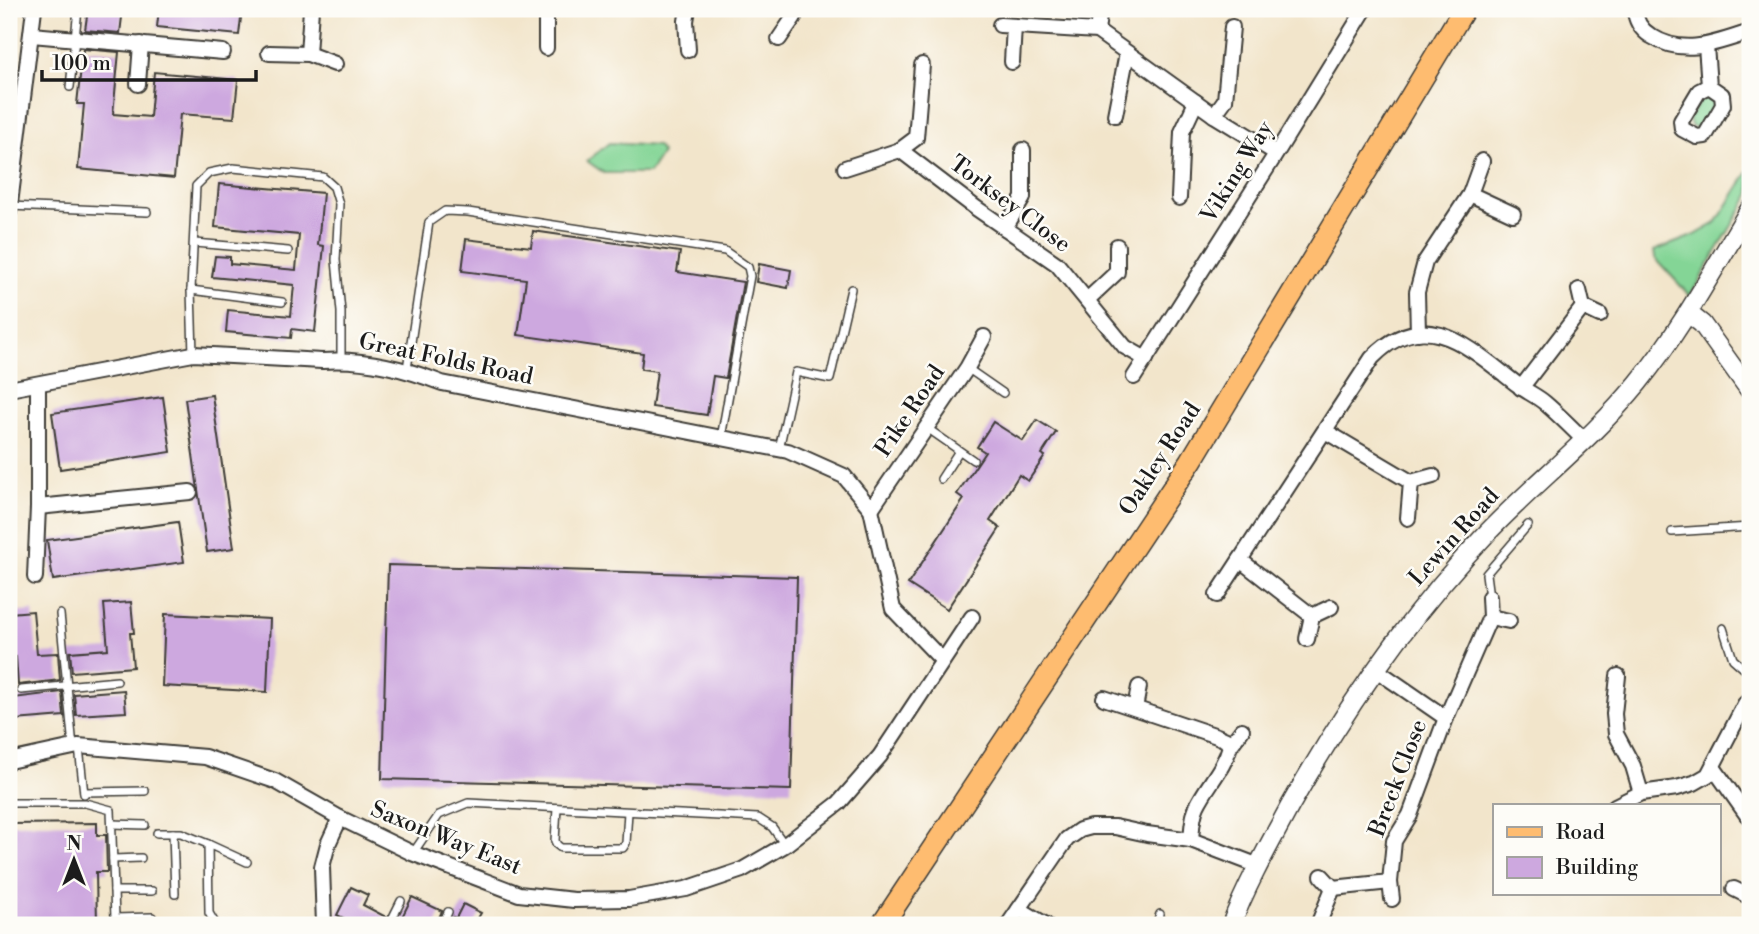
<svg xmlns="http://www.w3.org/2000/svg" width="1759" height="934" viewBox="0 0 1759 934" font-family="'Libre Bodoni',serif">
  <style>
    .green { fill: #84d596; stroke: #507859; stroke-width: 2 }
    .building { fill: #cda8df }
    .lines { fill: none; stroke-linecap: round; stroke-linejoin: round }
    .service-casing { stroke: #3c3a36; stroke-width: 10 }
    .minor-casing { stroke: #3c3a36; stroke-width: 18 }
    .tertiary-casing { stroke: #3c3a36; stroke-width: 21 }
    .primary-casing { stroke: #3c3a36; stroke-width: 24 }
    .service { stroke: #fff; stroke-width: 7 }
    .minor { stroke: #fff; stroke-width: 14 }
    .tertiary { stroke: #fff; stroke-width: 18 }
    .primary { stroke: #febc70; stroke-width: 21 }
    .labels { text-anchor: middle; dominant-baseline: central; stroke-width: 5; stroke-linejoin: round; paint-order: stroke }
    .street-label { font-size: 23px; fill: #1c1c1c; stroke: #fdfcf7 }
  </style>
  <rect width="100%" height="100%" fill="#fdfcf7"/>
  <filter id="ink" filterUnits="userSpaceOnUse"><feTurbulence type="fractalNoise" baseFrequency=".0143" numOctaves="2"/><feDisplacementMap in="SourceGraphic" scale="14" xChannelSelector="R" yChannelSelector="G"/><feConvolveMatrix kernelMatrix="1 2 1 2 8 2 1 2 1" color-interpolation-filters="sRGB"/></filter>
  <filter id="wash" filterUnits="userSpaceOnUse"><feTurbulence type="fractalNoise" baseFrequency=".00686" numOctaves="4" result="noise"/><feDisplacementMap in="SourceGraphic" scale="28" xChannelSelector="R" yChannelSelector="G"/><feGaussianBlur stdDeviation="1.57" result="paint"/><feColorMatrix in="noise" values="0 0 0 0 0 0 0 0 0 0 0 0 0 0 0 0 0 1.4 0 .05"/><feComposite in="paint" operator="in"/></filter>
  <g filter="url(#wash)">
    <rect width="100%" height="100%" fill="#f2e5cb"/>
    <g class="green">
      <polygon points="1704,95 1714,97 1717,104 1701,130 1691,126 1689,118"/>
      <polygon points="609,143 657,146 662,153 649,173 604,173 587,161"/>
      <polygon points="1750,169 1750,195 1690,296 1655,258 1654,251 1695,235 1716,223"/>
    </g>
    <g id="blocks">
      <g class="building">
        <polygon points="88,9 123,9 120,33 85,30"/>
        <polygon points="159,9 242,9 239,35 157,27"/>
        <polygon points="83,49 119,52 113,114 150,117 154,72 238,80 234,118 180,114 174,178 78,169 84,104 77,104"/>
        <polygon points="219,184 323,193 318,245 324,246 315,332 292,329 291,338 226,332 228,310 291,316 294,285 212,277 215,256 230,257 230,264 296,270 299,235 215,227"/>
        <polygon points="533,231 680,252 677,272 743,282 726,378 713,376 707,415 652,407 657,371 641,369 643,353 518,335 526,279 462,271 466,239 531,247"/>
        <polygon points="759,264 791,270 788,288 756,282"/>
        <polygon points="212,395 234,548 207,552 185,399"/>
        <polygon points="163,397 171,452 60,469 52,413"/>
        <polygon points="1037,420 1056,432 1042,454 1045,456 1028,481 1019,475 990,521 1000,528 947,609 908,584 964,499 957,494 985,452 977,447 993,422 1023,441"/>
        <polygon points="178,522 184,562 53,580 47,540"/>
        <polygon points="388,565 797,577 791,790 382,779"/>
        <polygon points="131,602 134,633 130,633 133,667 72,672 70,652 108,649 104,604"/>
        <polygon points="33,611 37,654 58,653 60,680 18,685 16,657 9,658 9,636 12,636 10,613"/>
        <polygon points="165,614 270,619 267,692 162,686"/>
        <polygon points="124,690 126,712 76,715 74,694"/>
        <polygon points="62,692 64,716 15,720 13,698"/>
        <polygon points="97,823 97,835 106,835 107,872 96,872 97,925 9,925 9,824"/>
        <polygon points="351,887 368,895 363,905 386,917 383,925 366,925 357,921 355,924 337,915"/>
        <polygon points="412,897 442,911 436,925 396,925 397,922 399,923"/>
        <polygon points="463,904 481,913 474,925 449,925 453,917 456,918"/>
      </g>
    </g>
  </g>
  <g filter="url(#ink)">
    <use href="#blocks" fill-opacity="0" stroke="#3c3a36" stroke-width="2"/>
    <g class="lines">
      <defs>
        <g id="service">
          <polyline points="70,87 78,9"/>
          <polyline points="10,206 147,212"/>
          <polyline points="195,243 288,251"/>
          <polyline points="191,290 282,302"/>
          <polyline points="193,354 191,290 196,186 209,173 233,168 323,177 334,187 339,204 336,260 341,312 341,360"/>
          <polyline points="967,368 1003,393"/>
          <polyline points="407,369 429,222 445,211 468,212 725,251 748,267 750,276 721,438"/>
          <polyline points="927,428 973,460"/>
          <polyline points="779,449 796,372 830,379 851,289"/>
          <polyline points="941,479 959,451"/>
          <polyline points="1672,532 1750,527"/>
          <polyline points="1489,597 1486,574 1528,525"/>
          <polyline points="60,614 73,747"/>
          <polyline points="1723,628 1733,659 1750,674"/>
          <polyline points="21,690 117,681"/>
          <polyline points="79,747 84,794"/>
          <polyline points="84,792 145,791"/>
          <polyline points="9,803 85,803 111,810 115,918 152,917"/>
          <polyline points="557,808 555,841 557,845 561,848 623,848 626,843 628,812"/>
          <polyline points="112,824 145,825"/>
          <polyline points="157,833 181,833 208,844"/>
          <polyline points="173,833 175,894"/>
          <polyline points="413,853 439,815 468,803 758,818 772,827 785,845"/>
          <polyline points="113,859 141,858"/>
          <polyline points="114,891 152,891"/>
          <polyline points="503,922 503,925"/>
          <polyline points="216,925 209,913 208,844 247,862"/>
          <polyline points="389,925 401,901"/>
          <polyline points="442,925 448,912"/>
          <polyline points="1156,925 1160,914"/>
        </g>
        <g id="minor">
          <polyline points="546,9 546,48"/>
          <polyline points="688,9 686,21 688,50"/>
          <path d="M 1635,9 C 1635,20 1641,30 1651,36 C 1684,57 1716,43 1750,32"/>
          <polyline points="1000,25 1097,31 1214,115 1276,153"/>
          <polyline points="1097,31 1100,9"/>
          <polyline points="32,35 223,52"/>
          <polyline points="779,39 794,17 794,9"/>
          <polyline points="1706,46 1709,86 1722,95 1723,105 1705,136 1697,137 1682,129 1681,121 1699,91 1709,86"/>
          <polyline points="269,53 308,54 335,64"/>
          <polyline points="308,54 311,9"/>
          <polyline points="1012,62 1014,26"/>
          <polyline points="138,84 141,44"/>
          <polyline points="1115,115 1127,53"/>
          <polyline points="1214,115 1225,100 1232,27"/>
          <polyline points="900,150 976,208 1057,264 1125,347 1146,359"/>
          <polyline points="845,168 900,150 916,138 922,65"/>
          <polyline points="1470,194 1513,214"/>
          <polyline points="1179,198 1182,132 1196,102"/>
          <polyline points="9,212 34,9"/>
          <polyline points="1005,228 1023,198 1023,150"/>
          <polyline points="1579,290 1583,307"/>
          <polyline points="1087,300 1117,272 1117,246"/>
          <polyline points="1583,307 1600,315"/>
          <polyline points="1418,333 1417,292 1425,262 1470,194 1482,161"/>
          <polyline points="1134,377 1274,157 1365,9"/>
          <polyline points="38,385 38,507 190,492"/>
          <polyline points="1521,388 1583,307"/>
          <path d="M 9,389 L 193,354 L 322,361 C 363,358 404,368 442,383 L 788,451 L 844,476 L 871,509 L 893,609 L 942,660"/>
          <polyline points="1325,431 1411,482 1433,476"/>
          <polyline points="871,509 967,368 984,337"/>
          <polyline points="1408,518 1411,482"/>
          <polyline points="1240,560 1312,616"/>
          <polyline points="35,577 38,507"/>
          <path d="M 1217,595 L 1372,358 C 1426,302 1472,350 1518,385 C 1527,392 1537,396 1545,403 C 1559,415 1572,428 1585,441"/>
          <polyline points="1312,616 1331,607"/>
          <polyline points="1490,617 1509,621"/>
          <polyline points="1307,639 1312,616"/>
          <polyline points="1618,676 1614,714 1616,734 1633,766 1641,793"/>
          <path d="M 1104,698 L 1217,736 L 1226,740 L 1230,746 C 1224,769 1207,785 1197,806 C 1192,817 1192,828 1191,840"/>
          <polyline points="1135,708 1139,687"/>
          <polyline points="1446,718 1490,617 1489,597"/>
          <polyline points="1230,746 1242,730"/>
          <polyline points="9,761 78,746 205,757 275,781 340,818 412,853 519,894 574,900 629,899 686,889 742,870 785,845 839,803 880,756 972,617"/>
          <polyline points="1713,767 1747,815"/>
          <polyline points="1615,806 1641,793 1677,788 1694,783 1708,775 1745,704 1750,699"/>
          <polyline points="1322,876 1333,888"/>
          <polyline points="1390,882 1392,899"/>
          <polyline points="1333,888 1390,882 1394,841 1410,815 1446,718 1375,669"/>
          <polyline points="1734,889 1750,897"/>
          <polyline points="1019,909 1046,925"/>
          <polyline points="324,925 322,867 328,844 340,818"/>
          <polyline points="1008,925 1067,839 1080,830 1091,827 1115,827 1147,834 1191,840 1259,866"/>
          <polyline points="1318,925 1333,888"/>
        </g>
        <g id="tertiary">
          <polyline points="1688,313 1702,324 1750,391"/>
          <path d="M 1231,925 C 1247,884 1269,845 1290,806 C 1345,708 1410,614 1488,532 C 1537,481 1593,438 1638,383 C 1682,329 1714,268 1750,209"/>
        </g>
        <polyline id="primary" points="882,925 1191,461 1464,9"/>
      </defs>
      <use href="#service" class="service-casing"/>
      <use href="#minor" class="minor-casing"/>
      <use href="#tertiary" class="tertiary-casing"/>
      <use href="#primary" class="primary-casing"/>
      <use href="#service" class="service"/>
      <use href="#minor" class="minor"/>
      <use href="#tertiary" class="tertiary"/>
      <use href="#primary" class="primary"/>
    </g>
  </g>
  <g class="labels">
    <g class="street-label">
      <text transform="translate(1237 172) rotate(-58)">Viking Way</text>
      <text transform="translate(1010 204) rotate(37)">Torksey Close</text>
      <text transform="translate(446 359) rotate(12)">Great Folds Road</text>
      <text transform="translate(910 411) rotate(-56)">Pike Road</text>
      <text transform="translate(1160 459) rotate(-57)">Oakley Road</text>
      <text transform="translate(1454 537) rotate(-48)">Lewin Road</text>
      <text transform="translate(1398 778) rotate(-69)">Breck Close</text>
      <text transform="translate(446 838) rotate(22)">Saxon Way East</text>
    </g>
  </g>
  <rect width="1759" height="934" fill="none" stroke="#fdfcf7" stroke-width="35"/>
  <rect x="1493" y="804" width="228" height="91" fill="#fdfcf7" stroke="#a3a29f" stroke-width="2"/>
  <rect x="1507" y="827" width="35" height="10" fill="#febc70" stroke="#a3a29f" stroke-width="2"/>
  <text x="1556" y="839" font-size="21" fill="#1c1c1c">Road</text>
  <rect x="1507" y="857" width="35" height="21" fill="#cda8df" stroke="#a3a29f" stroke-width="2"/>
  <text x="1556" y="874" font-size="21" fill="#1c1c1c">Building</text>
  <g transform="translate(74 860)" stroke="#fdfcf7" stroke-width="5" paint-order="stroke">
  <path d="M0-5L12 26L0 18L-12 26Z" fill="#1c1c1c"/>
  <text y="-10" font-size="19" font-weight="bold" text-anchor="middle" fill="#1c1c1c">N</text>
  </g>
  <path d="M42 70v10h214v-10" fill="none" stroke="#1c1c1c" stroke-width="3.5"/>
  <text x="52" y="70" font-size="21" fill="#1c1c1c" stroke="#fdfcf7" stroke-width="5" paint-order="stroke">100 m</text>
</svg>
